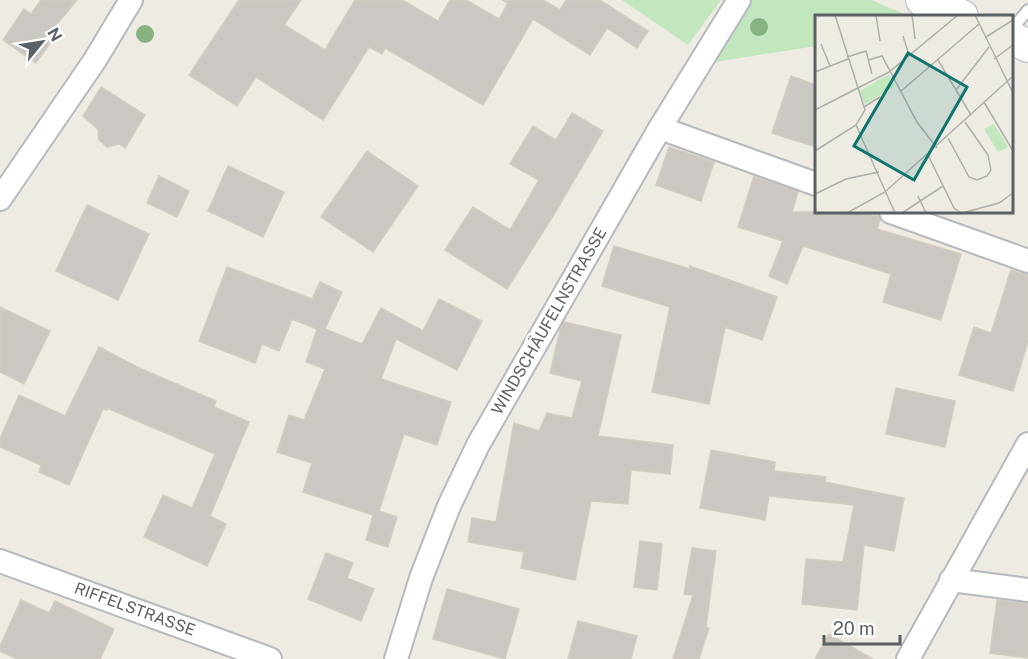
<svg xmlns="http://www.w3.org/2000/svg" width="1028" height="659" viewBox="0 0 1028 659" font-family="'Public Sans',sans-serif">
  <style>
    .green { fill: #c2e7be }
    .building { fill: #cbc7c2; stroke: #d3ccc1; stroke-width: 1.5 }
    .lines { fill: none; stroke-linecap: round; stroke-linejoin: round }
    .lane-casing { stroke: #b6b9be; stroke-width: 14 }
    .street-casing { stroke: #b6b9be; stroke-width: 26 }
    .secondary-casing { stroke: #b4b9be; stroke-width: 34 }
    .lane { stroke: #fff; stroke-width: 10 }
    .street { stroke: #fff; stroke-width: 22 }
    .secondary { stroke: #fff; stroke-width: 32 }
    .tree { fill: #89b282 }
    .labels { text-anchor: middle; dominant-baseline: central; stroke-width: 4.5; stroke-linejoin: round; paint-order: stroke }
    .street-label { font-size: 16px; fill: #5b6064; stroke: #fff }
    .inset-road { fill: none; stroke: #afafac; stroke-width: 1.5 }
    .view { fill: #0f766e; fill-opacity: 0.15; stroke: #0f766e; stroke-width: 3 }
    .inset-edge { fill: none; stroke: #5b6064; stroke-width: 3 }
  </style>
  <rect width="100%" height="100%" fill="#eeebe3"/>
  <g class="green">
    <polygon points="622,0 721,0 688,45"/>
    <polygon points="751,0 871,0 909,16 816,16 816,46 715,62"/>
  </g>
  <g class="building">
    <polygon points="41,0 77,0 53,29 58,32 36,63 3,40 24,9 31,14"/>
    <polygon points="239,0 301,0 284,25 325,50 355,0 402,0 438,21 450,0 466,0 499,19 508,3 502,0 543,0 560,10 566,0 600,0 648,31 637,48 607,28 590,55 533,19 483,105 385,48 382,54 369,47 323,120 256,77 237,106 189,75"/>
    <polygon points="791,76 816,85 816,147 772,133"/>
    <polygon points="101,87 145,115 125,148 119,144 107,147 99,140 98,129 83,116"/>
    <polygon points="572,113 603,131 553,216 507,289 445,250 473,207 510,230 539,180 510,164 533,126 556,140"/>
    <polygon points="669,147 714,162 701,201 656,185"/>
    <polygon points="367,151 418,186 373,252 321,217"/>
    <polygon points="228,166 284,192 263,237 208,211"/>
    <polygon points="159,176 189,191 177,217 147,203"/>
    <polygon points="754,176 798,192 792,212 863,212 879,216 880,220 877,229 961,254 941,320 883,302 891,274 803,246 787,284 769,276 783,241 738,227"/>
    <polygon points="87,205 149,234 118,300 56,271"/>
    <polygon points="614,246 690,269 690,266 777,297 762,340 725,327 709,404 652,392 670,307 602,286"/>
    <polygon points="227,267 312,299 320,282 342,292 325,329 362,344 381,308 423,331 439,299 482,321 457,370 396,339 381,379 451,402 437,445 404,434 379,511 397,517 388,547 366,540 373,515 303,492 312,463 277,452 289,415 304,420 325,369 306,362 317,329 292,319 279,351 262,344 255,363 199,341"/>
    <polygon points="1011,270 1028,275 1028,342 1013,391 959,375 974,327 991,333"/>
    <polygon points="0,307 50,331 24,384 0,372"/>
    <polygon points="564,322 621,335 598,436 673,445 670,474 631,470 628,504 591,501 575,580 521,568 524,552 468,542 472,518 496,522 514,423 539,431 547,413 572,418 582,381 550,373 560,330"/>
    <polygon points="99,347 139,368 216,401 214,407 249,422 210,516 226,524 207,566 144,537 163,495 192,508 215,454 107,408 107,410 103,409 69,485 39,472 41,465 0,447 0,439 19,395 65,416"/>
    <polygon points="896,388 955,401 945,447 886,434"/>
    <polygon points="711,450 775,462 774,471 826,477 825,482 904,498 894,551 864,545 857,610 802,604 806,559 843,562 854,505 769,496 765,520 700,508"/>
    <polygon points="640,541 662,544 657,590 634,587"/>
    <polygon points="692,548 716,551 706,627 709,628 699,659 673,659 693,595 684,594"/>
    <polygon points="326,553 353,563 347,578 374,589 361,621 308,599"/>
    <polygon points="447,589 519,609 505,659 433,639"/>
    <polygon points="21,600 49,613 55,601 114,629 100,659 17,659 0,651 0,646"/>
    <polygon points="997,600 1028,603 1028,658 990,653"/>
    <polygon points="578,621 637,636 631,659 568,659"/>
    <polygon points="829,634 873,659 815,659"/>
  </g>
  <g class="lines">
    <defs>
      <polyline id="lane" points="1012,29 1028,10"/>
      <g id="street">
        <polyline points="660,128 816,184"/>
        <polyline points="0,199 95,60 131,0"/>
        <polyline points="891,212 1028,261"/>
        <polyline points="0,561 270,659"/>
        <polyline points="951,580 1028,590"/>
        <polyline points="396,659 421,578 449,506 478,445 660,128 739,0"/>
        <polyline points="908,659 1028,444"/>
      </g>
      <g id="secondary">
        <polyline points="922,0 962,16"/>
        <polyline points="1012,38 1028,46"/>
      </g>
    </defs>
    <use href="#lane" class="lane-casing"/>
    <use href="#street" class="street-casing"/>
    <use href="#secondary" class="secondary-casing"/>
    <use href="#lane" class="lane"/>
    <use href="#street" class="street"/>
    <use href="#secondary" class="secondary"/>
  </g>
  <g class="tree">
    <circle cx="759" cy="27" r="9"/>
    <circle cx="145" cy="34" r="9"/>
  </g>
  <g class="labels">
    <g class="street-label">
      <text transform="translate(549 321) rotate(-60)">WINDSCHÄUFELNSTRASSE</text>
      <text transform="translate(135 609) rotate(20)">RIFFELSTRASSE</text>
    </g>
  </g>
  <g transform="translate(815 15)">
    <rect width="198" height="198" fill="#eeebe3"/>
    <path d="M 74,59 L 79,71 L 50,90 L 45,76 ZM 179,109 L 193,132 L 183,137 L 169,114 Z" fill="#c2e7be"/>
    <path class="inset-road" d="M 61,0 L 65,26M 97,0 L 100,24M 160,0 L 198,78M 88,21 L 94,40M 171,22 L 198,5M 6,29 L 15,51M 32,42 L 51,36 L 57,59M 179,44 L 198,30M 53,45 L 67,41 L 102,107 L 122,133M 123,45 L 156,100M 0,57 L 33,44M 141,75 L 174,32M 85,77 L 164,9M 169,87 L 198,136M 49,92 L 65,82M 0,95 L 74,57 L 143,0M 41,110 L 80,198M 133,123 L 154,162 L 162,165 L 172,161 L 176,155 L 173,140 L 150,107M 0,136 L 41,110 L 50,95 L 20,0M 113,140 L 139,193 L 146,198M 0,179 L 31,164 L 64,157M 103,181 L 111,198M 32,198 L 70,177 L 198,61M 87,198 L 128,171M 147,198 L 184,188 L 198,178"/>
    <path class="view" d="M 93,38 L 152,72 L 99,165 L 39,131 Z"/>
    <rect width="198" height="198" class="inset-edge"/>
  </g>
  <g transform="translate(42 42) rotate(60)" stroke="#ffffff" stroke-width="4.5" paint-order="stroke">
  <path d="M0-4.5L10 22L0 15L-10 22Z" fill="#5b6064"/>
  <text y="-9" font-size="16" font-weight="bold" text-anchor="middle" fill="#5b6064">N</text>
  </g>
  <path d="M824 635v9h76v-9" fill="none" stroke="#5b6064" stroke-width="3"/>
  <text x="833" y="635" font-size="18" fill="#5b6064" stroke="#ffffff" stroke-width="4.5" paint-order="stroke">20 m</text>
</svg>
